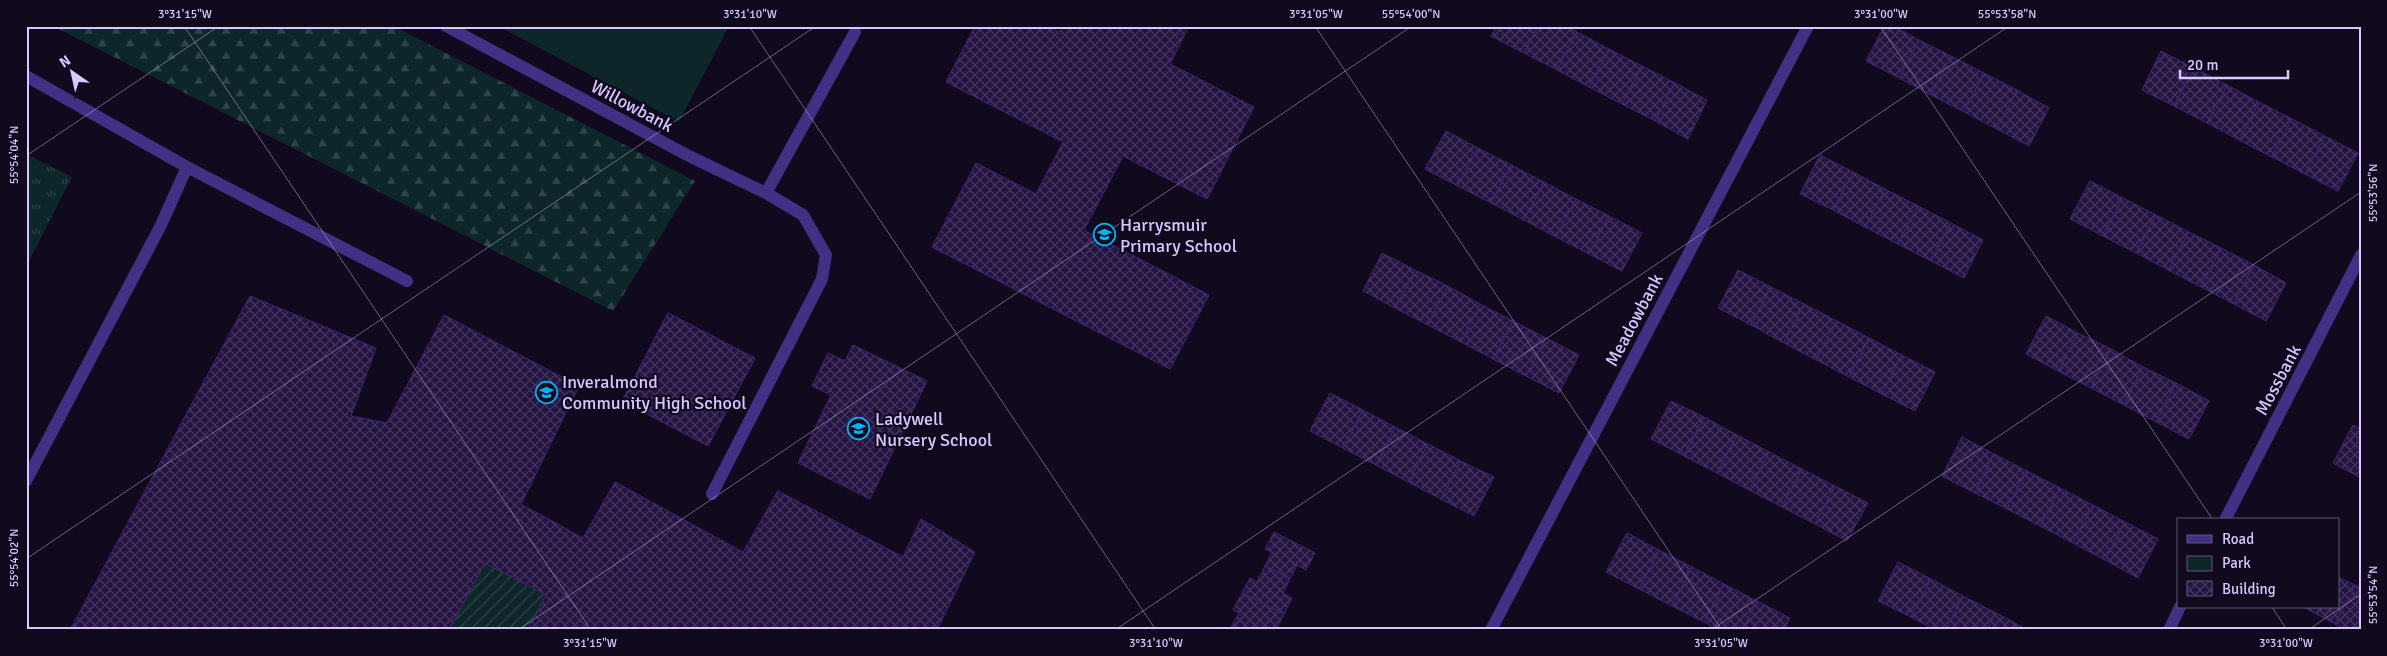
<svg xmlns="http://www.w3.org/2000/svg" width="2387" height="656" viewBox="0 0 2387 656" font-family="Signika,sans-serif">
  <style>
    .grass { fill: url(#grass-tufts) }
    .forest { fill: url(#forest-firs) }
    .park { fill: #0d2629 }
    .garden { fill: url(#garden-furrows) }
    .building { fill: url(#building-cross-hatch); stroke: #402470 }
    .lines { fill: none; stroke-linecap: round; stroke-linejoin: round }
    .minor { stroke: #413083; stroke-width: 12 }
    .ticks { fill: none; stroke: #d8c8ff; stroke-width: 1; stroke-opacity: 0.45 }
    .labels { text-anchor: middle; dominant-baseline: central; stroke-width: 4.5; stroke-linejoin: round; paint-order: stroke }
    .street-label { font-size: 18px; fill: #d8c8ff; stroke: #110a1f }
    .poi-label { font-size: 18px; fill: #d8c8ff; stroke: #110a1f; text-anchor: start }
    .neatline { fill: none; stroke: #d8c8ff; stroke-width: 2 }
    .ticks-label { font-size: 12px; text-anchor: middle; fill: #d8c8ff }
  </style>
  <defs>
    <pattern id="grass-tufts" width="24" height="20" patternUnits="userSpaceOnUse" patternTransform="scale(1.25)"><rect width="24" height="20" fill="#0d2629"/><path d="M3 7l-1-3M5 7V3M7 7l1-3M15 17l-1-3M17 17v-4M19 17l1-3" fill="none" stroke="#304449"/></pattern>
    <pattern id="forest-firs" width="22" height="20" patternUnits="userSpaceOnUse" patternTransform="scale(1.25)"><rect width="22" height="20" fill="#0d2629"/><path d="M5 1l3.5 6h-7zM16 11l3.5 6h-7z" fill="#304449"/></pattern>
    <pattern id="garden-furrows" width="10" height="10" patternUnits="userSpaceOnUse" patternTransform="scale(1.25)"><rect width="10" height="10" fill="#0d2629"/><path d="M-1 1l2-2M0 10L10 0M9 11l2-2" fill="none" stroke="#304449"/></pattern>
    <pattern id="building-cross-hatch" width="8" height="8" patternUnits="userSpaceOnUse" patternTransform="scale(1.25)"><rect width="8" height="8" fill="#251442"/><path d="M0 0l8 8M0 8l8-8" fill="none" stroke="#44355e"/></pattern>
  </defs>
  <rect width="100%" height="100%" fill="#110a1f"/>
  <polygon class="grass" points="26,154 72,177 26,267"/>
  <polygon class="forest" points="53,26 393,26 695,181 613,311"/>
  <polygon class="park" points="498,26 729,26 679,122"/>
  <polygon class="garden" points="485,563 546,595 527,630 449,630"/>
  <g class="building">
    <polygon points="975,26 1047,26 1059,32 1063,26 1189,26 1170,64 1254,107 1207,199 1123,156 1084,230 1209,295 1170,369 932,247 976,163 1036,194 1063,142 946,82"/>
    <polygon points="1497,26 1538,26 1524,53 1491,36"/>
    <polygon points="1538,26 1565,26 1577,32 1557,70 1524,53"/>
    <polygon points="1884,26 1893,26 1919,40 1899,78 1866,61"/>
    <polygon points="1577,32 1609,49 1589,87 1557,70"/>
    <polygon points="1919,40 1951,56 1931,95 1899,78"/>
    <polygon points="1609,49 1642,66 1622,104 1589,87"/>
    <polygon points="2161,51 2194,68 2174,106 2142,90"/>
    <polygon points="1951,56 1984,73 1964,112 1931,95"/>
    <polygon points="1642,66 1675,83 1655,121 1622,104"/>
    <polygon points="2194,68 2227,85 2207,123 2174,106"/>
    <polygon points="1984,73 2017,90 1997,129 1964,112"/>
    <polygon points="1675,83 1707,100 1688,139 1655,121"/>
    <polygon points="2227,85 2259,102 2239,140 2207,123"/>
    <polygon points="2017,90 2049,108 2029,146 1997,129"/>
    <polygon points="2259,102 2292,119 2272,157 2239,140"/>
    <polygon points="2292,119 2325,136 2305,174 2272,157"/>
    <polygon points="1446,131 1478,148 1458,186 1425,169"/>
    <polygon points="2325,136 2358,153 2338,191 2305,174"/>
    <polygon points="1478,148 1511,165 1491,203 1458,186"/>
    <polygon points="1820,155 1853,172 1833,210 1800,194"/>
    <polygon points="1511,165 1544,182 1524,220 1491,203"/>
    <polygon points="1853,172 1885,189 1865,227 1833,210"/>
    <polygon points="2090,181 2123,198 2103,236 2070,219"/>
    <polygon points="1544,182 1576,199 1556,237 1524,220"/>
    <polygon points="1885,189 1918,206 1898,244 1865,227"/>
    <polygon points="2123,198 2156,215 2136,253 2103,236"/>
    <polygon points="1576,199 1609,216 1589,254 1556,237"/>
    <polygon points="1918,206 1951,223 1931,261 1898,244"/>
    <polygon points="2156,215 2189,232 2168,270 2136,253"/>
    <polygon points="1609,216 1642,233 1622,271 1589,254"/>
    <polygon points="1951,223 1983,240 1964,278 1931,261"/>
    <polygon points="2189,232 2221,248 2201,287 2168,270"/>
    <polygon points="2221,248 2254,265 2234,304 2201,287"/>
    <polygon points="1382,253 1415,270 1395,308 1363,291"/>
    <polygon points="2254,265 2286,283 2266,321 2234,304"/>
    <polygon points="1415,270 1448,286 1428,325 1395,308"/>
    <polygon points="1738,270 1771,287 1751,325 1718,308"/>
    <polygon points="1448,286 1480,304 1461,342 1428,325"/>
    <polygon points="1771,287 1804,304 1784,343 1751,325"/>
    <polygon points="250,296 376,348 351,416 387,423 444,315 579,386 521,504 583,538 615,482 743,552 778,491 903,557 921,519 975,552 937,630 527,630 546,595 485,563 449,630 70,630"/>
    <polygon points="1480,304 1513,321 1493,359 1461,342"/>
    <polygon points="1804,304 1837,321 1816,360 1784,343"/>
    <polygon points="668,313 755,358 708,446 622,401"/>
    <polygon points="2046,316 2078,333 2058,371 2026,354"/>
    <polygon points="1513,321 1546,338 1526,376 1493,359"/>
    <polygon points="1837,321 1869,338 1849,377 1816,360"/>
    <polygon points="2078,333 2111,349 2091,388 2058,371"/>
    <polygon points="1546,338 1579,355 1559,393 1526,376"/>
    <polygon points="1869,338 1902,355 1882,394 1849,377"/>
    <polygon points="853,345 927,381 870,499 798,463 831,395 812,386 828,353 845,361"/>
    <polygon points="2111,349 2143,367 2124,405 2091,388"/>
    <polygon points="1902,355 1935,372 1915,411 1882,394"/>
    <polygon points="2143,367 2176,383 2156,422 2124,405"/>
    <polygon points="2176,383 2209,401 2189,439 2156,422"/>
    <polygon points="1330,393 1363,410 1343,448 1310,431"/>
    <polygon points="1671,401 1704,417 1684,456 1651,439"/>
    <polygon points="1363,410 1395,427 1376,465 1343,448"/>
    <polygon points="1704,417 1737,435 1717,473 1684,456"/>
    <polygon points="2353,425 2361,429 2361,478 2333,463"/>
    <polygon points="1395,427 1428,444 1408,482 1376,465"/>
    <polygon points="1737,435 1769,452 1749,490 1717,473"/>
    <polygon points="1962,437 1994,454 1975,493 1942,476"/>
    <polygon points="1428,444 1461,461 1441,499 1408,482"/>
    <polygon points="1769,452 1802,469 1782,507 1749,490"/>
    <polygon points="1994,454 2027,471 2007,509 1975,493"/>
    <polygon points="1461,461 1494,477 1474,516 1441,499"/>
    <polygon points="1802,469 1835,486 1815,524 1782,507"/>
    <polygon points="2027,471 2060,488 2040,526 2007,509"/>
    <polygon points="1835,486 1868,503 1847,541 1815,524"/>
    <polygon points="2060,488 2093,505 2073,543 2040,526"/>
    <polygon points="2093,505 2125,522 2105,560 2073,543"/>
    <polygon points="2125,522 2158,539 2138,578 2105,560"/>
    <polygon points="1274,532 1315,553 1306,570 1297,565 1290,579 1265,566 1272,552 1265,549"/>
    <polygon points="1627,533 1659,550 1639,589 1606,572"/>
    <polygon points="1659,550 1692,567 1672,606 1639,589"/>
    <polygon points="1898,562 1931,579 1911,617 1878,601"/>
    <polygon points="1265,566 1290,579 1283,593 1292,598 1284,614 1242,593 1250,578 1257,582"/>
    <polygon points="1692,567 1724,584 1704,622 1672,606"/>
    <polygon points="2338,577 2355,585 2335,624 2303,607 2338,607"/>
    <polygon points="1931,579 1963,596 1946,630 1935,630 1911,617"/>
    <polygon points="1724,584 1757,601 1742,630 1719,630 1704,622"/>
    <polygon points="2355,585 2361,588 2361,630 2346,630 2335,624"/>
    <polygon points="1242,593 1284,614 1276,630 1266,627 1264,630 1237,630 1231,627 1239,613 1233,610"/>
    <polygon points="1963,596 1996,613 1987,630 1946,630"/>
    <polygon points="1757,601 1790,618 1784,630 1742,630"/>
    <polygon points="1996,613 2028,630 1987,630"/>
  </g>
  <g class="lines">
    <g class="minor">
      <polyline points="446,26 689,156 766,193 803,215 826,255 822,279 712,494"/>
      <polyline points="26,76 187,167 161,225 26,481"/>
      <polyline points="187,167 407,281"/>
      <polyline points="766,193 855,32"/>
      <polyline points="2225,520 2361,255"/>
      <polyline points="1491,630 1808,26"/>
      <polyline points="2169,630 2180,607"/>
    </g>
  </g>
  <path class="ticks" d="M 184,26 L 591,630M 749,26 L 1156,630M 1315,26 L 1722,630M 1880,26 L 2213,520M 26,156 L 219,26M 26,559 L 816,26M 2272,607 L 2287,630M 518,630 L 1412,26M 1115,630 L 2009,26M 1711,630 L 2361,192M 2308,630 L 2361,594"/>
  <defs>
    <symbol id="school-ring" viewBox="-11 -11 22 22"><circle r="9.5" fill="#110a1f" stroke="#00b2f3" stroke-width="1.5"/><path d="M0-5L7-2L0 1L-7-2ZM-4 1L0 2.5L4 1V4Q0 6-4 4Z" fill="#00b2f3"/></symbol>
  </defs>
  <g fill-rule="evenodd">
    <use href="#school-ring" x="1092" y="222" width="25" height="25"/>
    <use href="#school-ring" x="534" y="380" width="25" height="25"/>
    <use href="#school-ring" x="846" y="416" width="25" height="25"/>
  </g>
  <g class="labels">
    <g class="street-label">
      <text transform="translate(632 106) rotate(28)">Willowbank</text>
      <text transform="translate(1634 320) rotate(-62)">Meadowbank</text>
      <text transform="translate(2278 380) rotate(-62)">Mossbank</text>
    </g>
    <g class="poi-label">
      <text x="1120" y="225">Harrysmuir<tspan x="1120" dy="21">Primary School</tspan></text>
      <text x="562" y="382">Inveralmond<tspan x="562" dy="21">Community High School</tspan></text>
      <text x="875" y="419">Ladywell<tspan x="875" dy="21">Nursery School</tspan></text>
    </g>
  </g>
  <rect width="2387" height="656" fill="none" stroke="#110a1f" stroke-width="55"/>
  <rect x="2177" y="518" width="162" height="90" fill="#110a1f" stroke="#615679"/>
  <rect x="2187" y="535" width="25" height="8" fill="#413083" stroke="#615679"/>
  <text x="2222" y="544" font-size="15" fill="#d8c8ff">Road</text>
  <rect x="2187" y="556" width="25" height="15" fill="#0d2629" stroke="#615679"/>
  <text x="2222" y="568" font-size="15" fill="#d8c8ff">Park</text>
  <rect x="2187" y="581" width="25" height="15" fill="url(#building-cross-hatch)" stroke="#615679"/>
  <text x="2222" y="594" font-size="15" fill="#d8c8ff">Building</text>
  <g transform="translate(72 72) rotate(326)" stroke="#110a1f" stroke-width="4" paint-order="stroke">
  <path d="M0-4L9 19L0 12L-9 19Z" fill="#d8c8ff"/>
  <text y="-8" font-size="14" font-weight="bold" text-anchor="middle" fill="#d8c8ff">N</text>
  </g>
  <path d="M2180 70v8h108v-8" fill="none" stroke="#d8c8ff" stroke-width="2.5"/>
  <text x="2187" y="70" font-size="15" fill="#d8c8ff" stroke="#110a1f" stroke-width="4" paint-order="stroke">20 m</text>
  <rect x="28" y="28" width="2332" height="600" class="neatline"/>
  <g class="ticks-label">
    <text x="185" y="18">3°31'15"W</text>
    <text x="750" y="18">3°31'10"W</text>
    <text x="1316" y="18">3°31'05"W</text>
    <text x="1411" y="18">55°54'00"N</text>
    <text x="1881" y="18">3°31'00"W</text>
    <text x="2007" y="18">55°53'58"N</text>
    <text transform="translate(14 155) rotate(-90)" y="4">55°54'04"N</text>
    <text transform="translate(2373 193) rotate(-90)" y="4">55°53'56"N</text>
    <text transform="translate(14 558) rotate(-90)" y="4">55°54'02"N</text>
    <text transform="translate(2373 595) rotate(-90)" y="4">55°53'54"N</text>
    <text x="590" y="647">3°31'15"W</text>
    <text x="1156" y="647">3°31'10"W</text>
    <text x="1721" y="647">3°31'05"W</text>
    <text x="2286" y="647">3°31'00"W</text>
  </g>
</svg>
